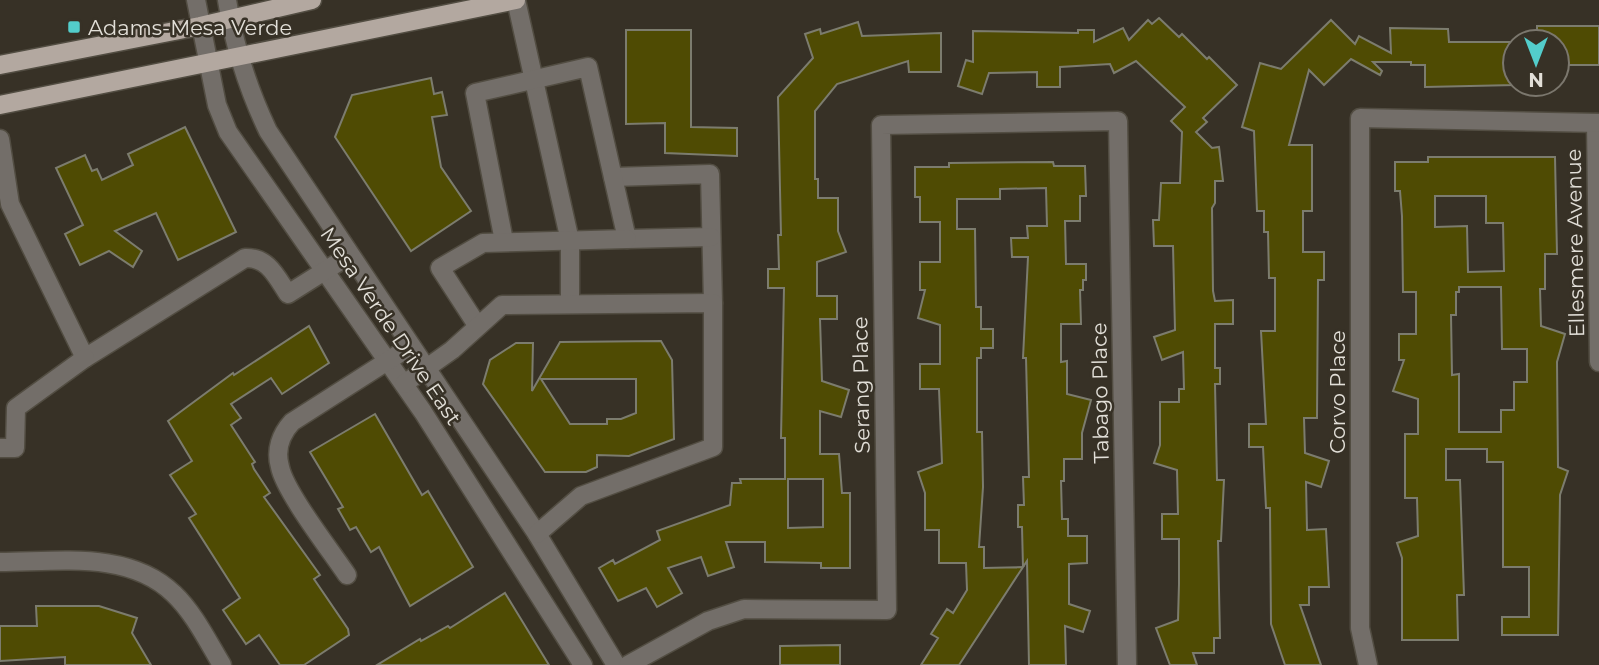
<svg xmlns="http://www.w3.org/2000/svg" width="1599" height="665" viewBox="0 0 1599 665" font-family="Montserrat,sans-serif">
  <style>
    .building { fill: #4f4b03; stroke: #7c7c6e; stroke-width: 2; fill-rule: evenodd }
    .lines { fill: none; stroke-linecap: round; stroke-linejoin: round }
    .minor-casing { stroke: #524d42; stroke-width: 21 }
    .major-casing { stroke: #524d42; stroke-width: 21 }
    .minor { stroke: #736e69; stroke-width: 18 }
    .major { stroke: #b3a8a0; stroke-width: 18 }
    .poi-dot { fill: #53cdcb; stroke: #373126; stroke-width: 2.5 }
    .labels { text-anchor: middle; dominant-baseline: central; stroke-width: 5; stroke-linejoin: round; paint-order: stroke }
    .poi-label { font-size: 21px; fill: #e2dfd8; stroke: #373126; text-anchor: start }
    .street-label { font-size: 21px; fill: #e2dfd8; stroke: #373126 }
  </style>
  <rect width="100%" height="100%" fill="#373126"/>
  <g class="building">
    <polygon points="1159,18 1179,37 1182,34 1207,59 1209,57 1237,85 1203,118 1207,122 1196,132 1212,148 1219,147 1223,181 1215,181 1215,203 1212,208 1213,291 1215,301 1233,300 1233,324 1215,324 1215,368 1220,368 1220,384 1215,384 1217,480 1224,480 1221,541 1218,541 1220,638 1214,638 1214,653 1193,653 1197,665 1170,665 1156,628 1178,620 1179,584 1179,539 1162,539 1162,514 1178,514 1177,470 1154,463 1160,445 1160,402 1179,402 1179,389 1184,389 1183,352 1162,360 1154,337 1175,330 1173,246 1154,246 1153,220 1159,220 1161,183 1180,183 1182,132 1171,121 1185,107 1136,61 1114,73 1110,64 1060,67 1060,87 1037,87 1037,72 989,73 982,94 958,86 966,60 973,62 973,31 1078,33 1078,30 1094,30 1094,42 1123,28 1129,40 1148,20 1152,24"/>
    <polygon points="1331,20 1355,44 1359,36 1391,53 1390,28 1448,29 1449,42 1515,42 1515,85 1425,87 1425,65 1411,65 1411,62 1373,62 1382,71 1380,75 1351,59 1324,85 1309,70 1289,145 1312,145 1312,211 1303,211 1303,252 1324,252 1324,280 1318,280 1317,418 1304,418 1305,453 1329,461 1321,487 1306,482 1307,530 1326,529 1329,587 1309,587 1309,605 1300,605 1321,665 1285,665 1271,624 1270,508 1266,508 1263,447 1249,447 1249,424 1266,424 1261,331 1275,331 1275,278 1269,278 1268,232 1264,232 1264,211 1257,211 1254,131 1242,127 1260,63 1281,69"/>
    <path d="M 858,22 L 862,36 L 941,33 L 941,72 L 909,72 L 908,61 L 837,84 L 815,111 L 815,179 L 818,179 L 818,198 L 838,198 L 838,231 L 846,252 L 817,262 L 817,296 L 837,296 L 837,319 L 820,319 L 822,381 L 849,390 L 841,417 L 820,411 L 820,454 L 839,454 L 842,493 L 850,493 L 850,568 L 821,568 L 821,563 L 765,562 L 765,542 L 726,542 L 734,567 L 708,576 L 701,557 L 668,568 L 682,593 L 657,607 L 646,588 L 618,601 L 599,568 L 613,560 L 615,564 L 660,540 L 657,531 L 730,505 L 732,483 L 741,483 L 740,479 L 785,479 L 785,438 L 781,438 L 784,288 L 768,288 L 768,269 L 779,269 L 778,235 L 781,235 L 778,97 L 813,58 L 805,34 L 820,29 L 821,34 ZM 788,479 L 823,479 L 823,527 L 788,528 Z"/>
    <polygon points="1537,26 1599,26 1599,65 1557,65 1557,42 1537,42"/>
    <polygon points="626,30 691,30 691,127 737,128 737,156 665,153 665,123 626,124"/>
    <polygon points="431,78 434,94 442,92 447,115 432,117 441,167 471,211 411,251 335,137 352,95"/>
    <polygon points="185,127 236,232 178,260 156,213 115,231 142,251 133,267 109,251 80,265 65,234 83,225 56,168 85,155 92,171 97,169 102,180 133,165 128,154"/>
    <path d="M 1428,157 L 1555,157 L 1557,254 L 1545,254 L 1545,289 L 1540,289 L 1541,326 L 1565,334 L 1557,362 L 1558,467 L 1568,471 L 1560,495 L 1558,635 L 1502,635 L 1502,617 L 1529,617 L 1529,567 L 1503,567 L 1503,462 L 1487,462 L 1487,449 L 1446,449 L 1446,480 L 1460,480 L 1464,595 L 1457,595 L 1458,640 L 1402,640 L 1402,558 L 1397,543 L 1418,536 L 1417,498 L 1405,498 L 1405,434 L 1418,434 L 1418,399 L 1393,391 L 1404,360 L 1399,360 L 1399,334 L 1416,334 L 1416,292 L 1403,292 L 1402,216 L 1400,191 L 1395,191 L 1395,162 L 1428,162 ZM 1435,196 L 1486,196 L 1486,223 L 1503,223 L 1504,271 L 1468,272 L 1467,226 L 1435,227 ZM 1459,287 L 1501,287 L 1502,349 L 1527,349 L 1527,382 L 1514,382 L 1514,410 L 1501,410 L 1501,432 L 1459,432 L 1459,374 L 1452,375 L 1451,315 L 1456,315 L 1456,292 L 1459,292 Z"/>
    <polygon points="1053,162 1054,166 1085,166 1086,196 1080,196 1080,221 1065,221 1066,264 1086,264 1086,280 1083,280 1083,290 1080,290 1081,324 1061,324 1061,362 1067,361 1067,394 1091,400 1082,433 1082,459 1064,459 1064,481 1061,481 1062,519 1068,519 1068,536 1087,536 1087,563 1069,564 1069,604 1090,611 1083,632 1065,626 1066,665 1029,665 1027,561 1023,567 1022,527 1018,527 1018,505 1024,505 1023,477 1029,477 1026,358 1023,358 1028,257 1012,257 1011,238 1028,238 1027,226 1047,226 1046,188 1000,189 1000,199 957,199 957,229 975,229 976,307 981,307 981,329 993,329 993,348 981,348 981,358 977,358 977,432 982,432 983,487 979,547 984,547 984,568 1023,567 959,665 921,665 938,638 931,634 947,609 953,613 967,590 966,563 939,563 939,530 925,530 925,493 918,472 942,463 939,389 920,389 920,364 940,364 940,325 918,318 925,290 920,290 920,262 940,262 940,222 920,222 920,197 915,197 915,167 949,167 949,163"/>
    <polygon points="309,326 329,363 282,394 271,378 231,404 241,418 231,425 255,462 252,464 254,469 270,493 264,497 320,575 314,579 348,629 349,635 304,665 280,665 259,635 246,644 223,610 240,598 189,518 196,514 170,475 192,461 168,421 233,373 234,375"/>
    <path d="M 661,341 L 672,360 L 674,439 L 629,456 L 597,455 L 597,467 L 586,472 L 545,472 L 483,384 L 490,360 L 516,343 L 533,343 L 532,391 L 560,342 ZM 541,379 L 636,379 L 636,413 L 621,419 L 607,419 L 607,424 L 570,424 Z"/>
    <polygon points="375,414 422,495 428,491 473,567 410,606 379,547 371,552 356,527 350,530 338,509 343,507 310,452"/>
    <polygon points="505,593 549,665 377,665 420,639 421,641 448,626 450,628"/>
    <polygon points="36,606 99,606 137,618 132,633 151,665 65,665 65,657 0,661 0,626 37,626"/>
    <polygon points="840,645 840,665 780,665 780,646"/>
  </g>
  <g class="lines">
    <defs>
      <g id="minor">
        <polyline points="196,0 217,105 228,132 423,412 583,665"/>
        <path d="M 227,0 C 234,45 248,89 268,131 L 537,534 L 616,665"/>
        <polyline points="516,0 570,241 570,303"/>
        <polyline points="1596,123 1599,362"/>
        <path d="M 0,139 L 10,204 L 85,358 L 245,258 C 268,257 276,276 288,294 L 350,255"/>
        <polyline points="613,177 710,174 713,303"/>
        <polyline points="504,241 475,93 588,67 627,239 711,237"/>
        <polyline points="477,325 440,268 483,243 627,239"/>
        <polyline points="404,384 452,350 502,305 713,303 713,447 581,496 537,534"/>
        <polyline points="0,448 15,448 16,408 85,358"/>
        <path d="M 0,562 C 58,562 129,550 174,594 C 194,613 208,642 222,665"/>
        <path d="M 347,575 C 331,551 285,492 280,467 C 275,450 281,434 292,422 L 411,346"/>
        <polyline points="628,665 708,621 744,609 887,610 881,125 1118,121 1127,665"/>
        <polyline points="1368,665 1360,628 1360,118 1599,123"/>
      </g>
      <g id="major">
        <polyline points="0,65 200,26 312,0"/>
        <polyline points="0,105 516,0"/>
      </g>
    </defs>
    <use href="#minor" class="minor-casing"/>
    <use href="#major" class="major-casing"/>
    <use href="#minor" class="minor"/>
    <use href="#major" class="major"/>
  </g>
  <rect class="poi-dot" x="67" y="20" width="14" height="14" rx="3.5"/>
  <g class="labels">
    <g class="poi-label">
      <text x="88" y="27">Adams-Mesa Verde</text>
    </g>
    <g class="street-label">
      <text transform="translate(1575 243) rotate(-91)">Ellesmere Avenue</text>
      <text transform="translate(391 326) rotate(56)">Mesa Verde Drive East</text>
      <text transform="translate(861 385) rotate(-91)">Serang Place</text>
      <text transform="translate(1337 392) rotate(-90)">Corvo Place</text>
      <text transform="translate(1100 393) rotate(-91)">Tabago Place</text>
    </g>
  </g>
  <g transform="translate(1536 63) rotate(180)"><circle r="33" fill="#373126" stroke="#7b776d" stroke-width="2"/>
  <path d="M0-5L12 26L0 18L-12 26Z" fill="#53cdcb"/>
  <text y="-10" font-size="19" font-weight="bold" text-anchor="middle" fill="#e2dfd8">N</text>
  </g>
</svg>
